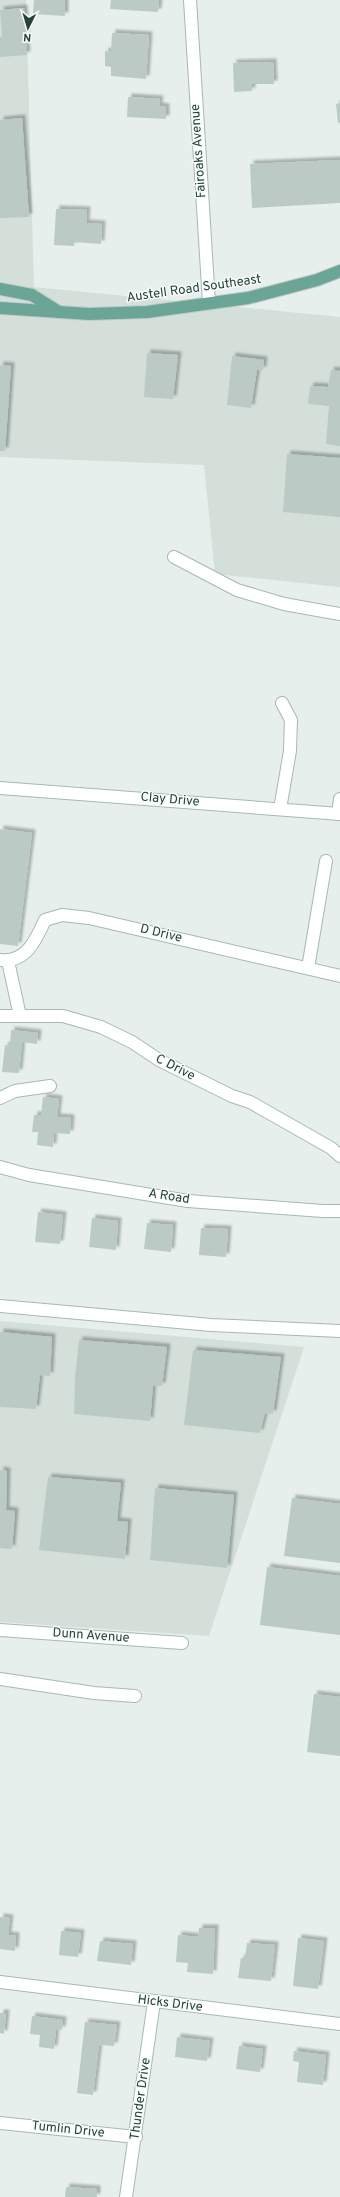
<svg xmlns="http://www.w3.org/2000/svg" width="340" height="2197" viewBox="0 0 340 2197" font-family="Overpass,sans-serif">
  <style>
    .built { fill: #d4dfda }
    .building { fill: #bbcac4; filter: url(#shadow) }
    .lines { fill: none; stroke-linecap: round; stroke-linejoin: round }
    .minor-casing { stroke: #a8b8b2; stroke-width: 14 }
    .major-casing { stroke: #c2cac8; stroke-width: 14 }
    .minor { stroke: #fff; stroke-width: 12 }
    .major { stroke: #6aa596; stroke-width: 12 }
    .labels { text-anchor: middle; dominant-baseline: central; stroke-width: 3; stroke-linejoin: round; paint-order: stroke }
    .street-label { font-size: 13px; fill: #24423a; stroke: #f7fbf9 }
  </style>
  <defs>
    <filter id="shadow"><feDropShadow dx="3.5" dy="-3.5" stdDeviation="1" flood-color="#0004"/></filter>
  </defs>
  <rect width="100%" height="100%" fill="#e6efeb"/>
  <g class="built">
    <polygon points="0,0 26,0 34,287 340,317 340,587 215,574 204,465 0,457"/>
    <polygon points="0,1321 304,1347 209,1636 0,1622"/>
  </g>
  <g class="building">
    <polygon points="34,0 65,0 65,16 33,14"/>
    <polygon points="111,0 159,0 158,12 110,9"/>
    <polygon points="24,8 27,55 0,57 0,37 2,37 0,10"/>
    <polygon points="112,33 149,35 146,79 111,76 111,67 105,66 105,51 111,52"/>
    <polygon points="273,62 274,84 252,84 252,91 234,92 233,63"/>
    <polygon points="128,97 160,99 159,106 166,107 166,119 127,117"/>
    <polygon points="340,103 340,123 338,123 336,104"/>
    <polygon points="22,118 29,217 0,218 0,120"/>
    <polygon points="340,160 340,203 252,208 250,164"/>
    <polygon points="56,209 87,210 86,223 102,224 101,244 74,242 74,246 54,245"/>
    <polygon points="147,353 178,355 173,399 144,397"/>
    <polygon points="232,356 264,360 263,370 257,370 251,408 227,405"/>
    <polygon points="0,365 11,366 5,451 0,451"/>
    <polygon points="331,370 340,371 340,446 326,444 329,406 308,404 310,386 328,387"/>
    <polygon points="287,454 340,458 340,517 283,512"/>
    <polygon points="0,829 32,833 18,946 0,944"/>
    <polygon points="11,1030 38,1033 37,1044 22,1042 19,1073 2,1072 5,1045 10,1046"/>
    <polygon points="43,1097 59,1099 57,1117 71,1118 70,1134 54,1133 53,1147 37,1145 38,1132 32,1132 34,1115 41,1115"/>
    <polygon points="38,1212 63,1215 60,1244 35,1242"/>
    <polygon points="92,1218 118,1221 116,1250 89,1247"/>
    <polygon points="147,1223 173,1225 171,1252 144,1249"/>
    <polygon points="201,1228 228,1229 226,1257 199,1255"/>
    <polygon points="0,1332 52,1337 50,1376 40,1375 36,1409 0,1407"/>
    <polygon points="79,1340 167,1347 162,1386 153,1386 150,1421 74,1414 75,1378"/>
    <polygon points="193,1350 281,1357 273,1414 265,1413 260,1433 184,1425"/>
    <polygon points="0,1470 7,1471 6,1510 15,1511 12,1549 0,1548"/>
    <polygon points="48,1477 121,1483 117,1521 128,1522 125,1559 39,1550"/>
    <polygon points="155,1488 234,1495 227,1568 150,1560"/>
    <polygon points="292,1498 340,1504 340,1563 284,1556"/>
    <polygon points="267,1567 340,1576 340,1635 260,1625"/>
    <polygon points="314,1694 340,1697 340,1756 307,1752"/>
    <polygon points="0,1917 10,1918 8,1935 16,1936 15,1951 0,1949"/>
    <polygon points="199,1928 215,1928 213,1974 187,1972 188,1963 176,1962 178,1935 198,1937"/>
    <polygon points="61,1931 81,1933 78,1957 59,1955"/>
    <polygon points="298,1938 324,1941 318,1989 293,1986"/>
    <polygon points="100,1941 133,1944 131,1965 97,1961"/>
    <polygon points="247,1943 275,1945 271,1981 238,1978 241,1958 245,1958"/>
    <polygon points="0,2013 6,2013 4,2034 0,2033"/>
    <polygon points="32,2016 63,2020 62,2030 56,2029 54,2049 39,2047 40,2035 30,2034"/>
    <polygon points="85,2022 117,2025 114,2046 99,2045 93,2095 77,2093"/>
    <polygon points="177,2037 210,2041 207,2061 175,2057"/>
    <polygon points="239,2046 263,2049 260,2072 236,2069"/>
    <polygon points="294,2051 326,2055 323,2085 297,2082 299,2062 293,2061"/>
    <polygon points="66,2187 97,2189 97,2197 65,2197"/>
  </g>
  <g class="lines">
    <defs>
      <g id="minor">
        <polyline points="190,0 209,303"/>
        <polyline points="174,557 237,590 284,604 340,614"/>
        <polyline points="0,788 340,814"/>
        <polyline points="280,809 290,751 291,720 282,703"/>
        <polyline points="338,814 340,799"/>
        <path d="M 0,960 C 26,963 36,940 45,920 L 62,915 L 89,918 L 340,976"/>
        <polyline points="8,961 20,1016"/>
        <polyline points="308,968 326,861"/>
        <polyline points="0,1016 63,1016 101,1027 132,1042 159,1060 232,1096 250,1102 331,1148 340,1156"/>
        <polyline points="0,1098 15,1091 50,1086"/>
        <polyline points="0,1167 29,1175 188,1201 323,1211 340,1211"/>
        <polyline points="0,1306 211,1325 340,1331"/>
        <polyline points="0,1630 182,1643"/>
        <polyline points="0,1679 94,1693 135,1696"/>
        <polyline points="0,1982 340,2024"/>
        <polyline points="0,2123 136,2137"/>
        <polyline points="126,2197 154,2002"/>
      </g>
      <g id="major">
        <polyline points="0,289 32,295 59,312"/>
        <polyline points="0,308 89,314 147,312 248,298 317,280 340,271"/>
      </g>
    </defs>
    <use href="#minor" class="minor-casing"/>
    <use href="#major" class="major-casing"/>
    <use href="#minor" class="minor"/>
    <use href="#major" class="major"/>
  </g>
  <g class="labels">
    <g class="street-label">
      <text transform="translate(199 151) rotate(-94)">Fairoaks Avenue</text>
      <text transform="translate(194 289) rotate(-8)">Austell Road Southeast</text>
      <text transform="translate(170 800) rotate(5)">Clay Drive</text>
      <text transform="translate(161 934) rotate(13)">D Drive</text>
      <text transform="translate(175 1068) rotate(27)">C Drive</text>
      <text transform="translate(169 1197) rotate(9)">A Road</text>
      <text transform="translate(91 1636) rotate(4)">Dunn Avenue</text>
      <text transform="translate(170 2004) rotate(7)">Hicks Drive</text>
      <text transform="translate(141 2099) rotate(-82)">Thunder Drive</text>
      <text transform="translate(68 2130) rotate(6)">Tumlin Drive</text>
    </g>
  </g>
  <g transform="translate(28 28) rotate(185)" stroke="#f7fbf9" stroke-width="3" paint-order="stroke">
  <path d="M0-3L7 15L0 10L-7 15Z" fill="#24423a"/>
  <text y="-6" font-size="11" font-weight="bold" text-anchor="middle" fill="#24423a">N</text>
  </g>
</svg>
